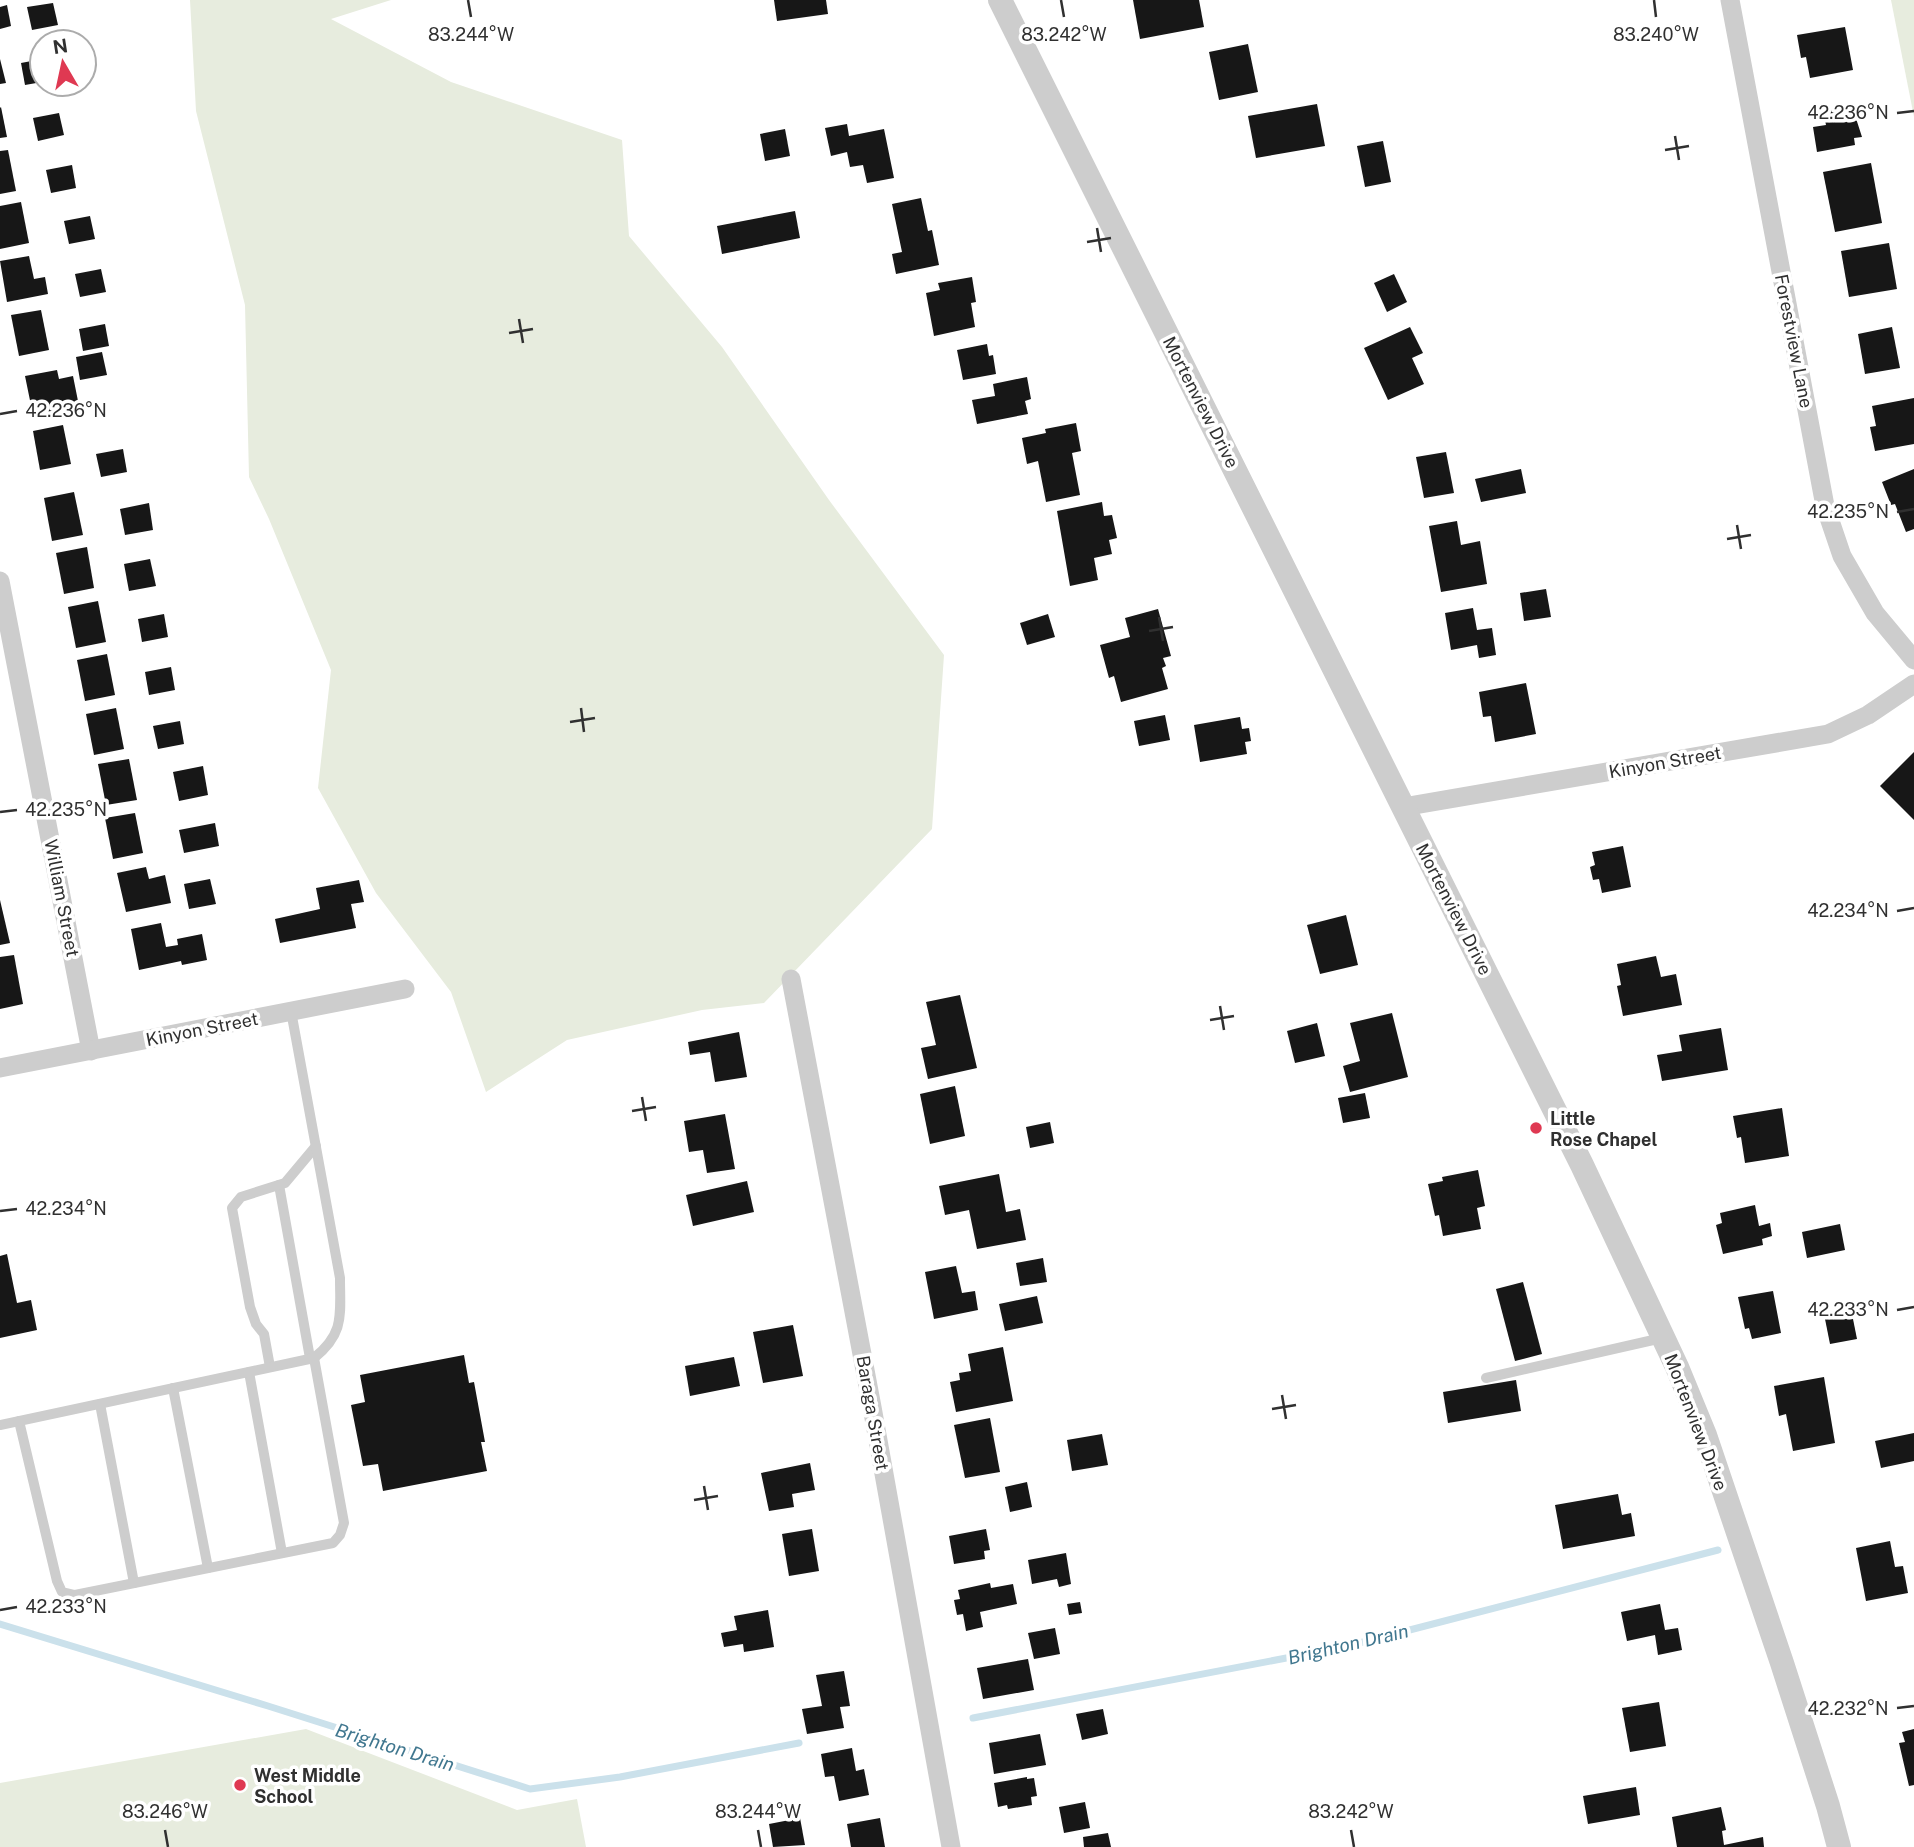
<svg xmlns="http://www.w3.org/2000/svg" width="1914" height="1847" viewBox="0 0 1914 1847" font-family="'Public Sans',sans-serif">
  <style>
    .green { fill: #e7ecde }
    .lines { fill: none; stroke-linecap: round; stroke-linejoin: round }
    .stream { stroke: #cbe1eb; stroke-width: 7 }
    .building { fill: #171717 }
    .service { stroke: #cdcdcd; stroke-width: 10 }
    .minor { stroke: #cdcdcd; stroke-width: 19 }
    .tertiary { stroke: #cdcdcd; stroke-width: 24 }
    .ticks { fill: none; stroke: #303030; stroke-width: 2.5 }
    .poi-dot { fill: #df3952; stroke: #fff; stroke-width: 2.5 }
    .labels { text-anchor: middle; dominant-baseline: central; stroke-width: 7; stroke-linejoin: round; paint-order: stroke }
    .street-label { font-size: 18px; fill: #303030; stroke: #fff }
    .poi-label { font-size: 18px; font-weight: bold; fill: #303030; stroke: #fff; text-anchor: start }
    .water-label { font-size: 19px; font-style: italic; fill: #40778f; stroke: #fff }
    .ticks-label { font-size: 18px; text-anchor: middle; fill: #303030; stroke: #fff; stroke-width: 7; stroke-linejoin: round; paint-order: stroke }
  </style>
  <rect width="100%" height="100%" fill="#fff"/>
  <g class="green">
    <polygon points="190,0 391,0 331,19 451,82 622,140 629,236 722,347 829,500 944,655 932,829 764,1003 702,1010 567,1040 486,1092 451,992 376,893 318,788 331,670 269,519 249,477 245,305 196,111"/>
    <polygon points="1891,0 1914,0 1914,117"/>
    <polygon points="306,1729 517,1810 577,1799 586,1847 0,1847 0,1783"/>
  </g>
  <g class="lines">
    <g class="stream">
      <polyline points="0,1624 268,1706 530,1789 620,1777 799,1743"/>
      <polyline points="973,1718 1344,1647 1718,1550"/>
    </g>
  </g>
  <g class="building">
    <polygon points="774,0 826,0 828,14 777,21"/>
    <polygon points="1133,0 1199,0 1204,27 1140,39"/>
    <polygon points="53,3 58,25 32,30 27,7"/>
    <polygon points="7,5 11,26 0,29 0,7"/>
    <polygon points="1845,27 1853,70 1810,78 1806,57 1801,58 1797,35"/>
    <polygon points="1248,44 1258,92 1219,100 1209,52"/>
    <polygon points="0,59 6,83 0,84"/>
    <polygon points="42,59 42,82 25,85 21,63"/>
    <polygon points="1317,104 1325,146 1256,158 1248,116"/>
    <polygon points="1852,106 1862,137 1854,138 1855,145 1817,152 1813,127 1826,125 1823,111"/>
    <polygon points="1,107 7,137 0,138 0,108"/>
    <polygon points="59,113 64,135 38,141 33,118"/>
    <polygon points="847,124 849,136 884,129 894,178 867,183 863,165 850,167 847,152 831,156 825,128"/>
    <polygon points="785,129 790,156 765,161 760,134"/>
    <polygon points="1383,141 1391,182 1365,187 1357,146"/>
    <polygon points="8,150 16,191 0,194 0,151"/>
    <polygon points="1871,163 1882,223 1835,232 1823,172"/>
    <polygon points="72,165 76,188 51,193 46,170"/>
    <polygon points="921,198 928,231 932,230 939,265 896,274 892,254 902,252 892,204"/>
    <polygon points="21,202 29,243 0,249 0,206"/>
    <polygon points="795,211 800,238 722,254 717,226"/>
    <polygon points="90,216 95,239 69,244 64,221"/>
    <polygon points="1889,243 1897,289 1849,297 1841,251"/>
    <polygon points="29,256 34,279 45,277 48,294 7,302 0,261"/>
    <polygon points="101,269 106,292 80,297 75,274"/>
    <polygon points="1394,274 1407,302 1387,312 1374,283"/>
    <polygon points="972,277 976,302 971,303 975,327 934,336 926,293 940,290 938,283"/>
    <polygon points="41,310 49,350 19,356 11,315"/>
    <polygon points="105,324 109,346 83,351 79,329"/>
    <polygon points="1410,327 1423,353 1412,358 1424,384 1388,400 1364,348"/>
    <polygon points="1892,327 1900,368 1865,374 1858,334"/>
    <polygon points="987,344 989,356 993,355 996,374 963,380 957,350"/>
    <polygon points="102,352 107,375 80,380 76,357"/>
    <polygon points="57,370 59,379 73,376 80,411 34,420 25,376"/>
    <polygon points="1027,377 1031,399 1025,401 1028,414 977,424 972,400 995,396 993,384"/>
    <polygon points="1914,398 1914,444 1875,451 1870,427 1876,426 1872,406"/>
    <polygon points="1076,423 1081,451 1072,453 1080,495 1046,502 1038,461 1027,464 1022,438 1046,433 1045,429"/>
    <polygon points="63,425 71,464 40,470 33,431"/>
    <polygon points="123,449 127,472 101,477 96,454"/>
    <polygon points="1446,452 1454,493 1424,498 1416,457"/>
    <polygon points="1521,469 1526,493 1481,502 1475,479"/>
    <polygon points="1914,469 1914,529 1906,532 1895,504 1891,505 1882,482"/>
    <polygon points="74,492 83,535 52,541 44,498"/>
    <polygon points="1102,502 1104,516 1112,515 1117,538 1109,540 1112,554 1094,558 1098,580 1070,586 1057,511"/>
    <polygon points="149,503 153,530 125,535 120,509"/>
    <polygon points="1457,521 1461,545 1480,541 1487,584 1441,592 1429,526"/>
    <polygon points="87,547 94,588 64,594 56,553"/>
    <polygon points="150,559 156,586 129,591 124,564"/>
    <polygon points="1546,589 1551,617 1524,621 1520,593"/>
    <polygon points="98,601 106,642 76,648 68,607"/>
    <polygon points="1473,608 1477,630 1492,628 1496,655 1479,658 1477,645 1451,650 1445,613"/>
    <polygon points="1158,609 1171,656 1163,658 1166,666 1162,668 1168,689 1121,702 1114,676 1109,678 1100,645 1130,637 1125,618"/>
    <polygon points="164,614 168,637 142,642 138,619"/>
    <polygon points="1048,614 1055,637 1027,645 1020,623"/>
    <polygon points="107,654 115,695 85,701 77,660"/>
    <polygon points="171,667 175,690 149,695 145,672"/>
    <polygon points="1526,683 1536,734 1495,742 1491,716 1483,717 1479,692"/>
    <polygon points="116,708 124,749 94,755 86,714"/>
    <polygon points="1165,715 1170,740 1139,746 1134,721"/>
    <polygon points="1240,717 1242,729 1249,728 1251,741 1245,742 1247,754 1200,762 1194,725"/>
    <polygon points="180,721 184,744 158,749 153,726"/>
    <polygon points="1914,752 1914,820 1880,786"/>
    <polygon points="129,759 137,800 106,805 98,764"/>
    <polygon points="203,766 208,795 179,801 173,772"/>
    <polygon points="135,813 143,853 113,859 105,818"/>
    <polygon points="215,823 219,846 184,853 179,830"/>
    <polygon points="1623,846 1631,887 1602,893 1599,879 1593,880 1590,867 1595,865 1592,852"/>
    <polygon points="146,867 149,879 165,875 171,903 126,912 117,873"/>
    <polygon points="210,879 216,904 189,909 184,884"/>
    <polygon points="359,880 364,902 351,904 356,928 280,943 275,919 320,909 316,888"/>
    <polygon points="0,900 10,943 0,945"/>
    <polygon points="1346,915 1358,965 1320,974 1307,925"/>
    <polygon points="161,923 166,947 178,945 177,939 202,934 207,960 182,965 181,961 139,970 131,929"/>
    <polygon points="14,955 23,1004 0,1009 0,957"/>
    <polygon points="1656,956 1661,977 1676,974 1682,1005 1623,1016 1617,986 1621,985 1617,964"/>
    <polygon points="960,995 977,1068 928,1079 921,1048 936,1045 926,1002"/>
    <polygon points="1392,1013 1408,1077 1350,1092 1343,1066 1360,1061 1350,1023"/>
    <polygon points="1317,1023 1325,1056 1295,1063 1287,1031"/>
    <polygon points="1721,1028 1728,1070 1662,1081 1657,1055 1682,1051 1679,1035"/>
    <polygon points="739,1032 747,1077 715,1082 710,1052 690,1055 688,1042"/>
    <polygon points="955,1086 965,1136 930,1144 920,1094"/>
    <polygon points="1365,1093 1370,1118 1343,1123 1338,1098"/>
    <polygon points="1782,1108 1789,1156 1745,1163 1741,1137 1737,1138 1733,1116"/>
    <polygon points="725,1114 735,1169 707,1173 703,1150 689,1152 684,1121"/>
    <polygon points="1050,1122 1054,1143 1030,1148 1026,1127"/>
    <polygon points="1478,1170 1485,1206 1477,1208 1481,1229 1443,1236 1439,1215 1435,1216 1428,1184 1443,1181 1442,1177"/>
    <polygon points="999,1174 1006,1212 1020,1209 1026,1240 977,1249 969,1210 945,1215 939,1186"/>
    <polygon points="747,1181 754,1212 693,1226 686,1195"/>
    <polygon points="1755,1205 1759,1226 1770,1223 1772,1236 1762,1239 1763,1245 1723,1254 1716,1225 1722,1223 1720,1213"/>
    <polygon points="1840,1224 1845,1250 1807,1258 1802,1232"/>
    <polygon points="7,1254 17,1303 31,1300 37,1330 0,1338 0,1256"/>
    <polygon points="1043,1258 1047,1282 1020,1286 1016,1263"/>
    <polygon points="956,1266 962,1293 975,1291 978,1310 934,1319 925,1272"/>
    <polygon points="1523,1282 1542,1354 1515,1361 1496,1289"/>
    <polygon points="1773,1291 1781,1333 1752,1339 1749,1328 1745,1329 1738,1297"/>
    <polygon points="1037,1296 1043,1323 1005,1331 999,1304"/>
    <polygon points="1852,1314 1857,1339 1830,1344 1825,1319"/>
    <polygon points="793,1325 803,1376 763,1383 753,1332"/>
    <polygon points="1003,1347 1013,1401 956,1412 950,1382 960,1380 959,1373 971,1371 968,1354"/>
    <polygon points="464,1355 469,1383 474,1382 485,1442 481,1442 487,1471 383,1491 378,1464 363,1466 351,1405 365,1402 360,1375"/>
    <polygon points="734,1357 740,1386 690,1396 685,1366"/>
    <polygon points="1824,1377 1835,1443 1793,1451 1786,1414 1779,1416 1774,1386"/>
    <polygon points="1516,1380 1521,1411 1448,1423 1443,1392"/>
    <polygon points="990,1418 1000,1472 965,1478 954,1425"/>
    <polygon points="1914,1433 1914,1461 1881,1468 1875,1441"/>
    <polygon points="1102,1434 1108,1465 1072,1471 1067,1440"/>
    <polygon points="810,1463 815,1490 792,1494 794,1507 769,1511 761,1473"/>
    <polygon points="1027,1482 1032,1507 1010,1512 1005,1487"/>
    <polygon points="1618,1494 1622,1515 1631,1513 1635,1536 1563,1549 1555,1505"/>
    <polygon points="812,1529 819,1571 789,1576 782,1534"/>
    <polygon points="986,1529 990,1550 984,1551 985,1559 954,1564 949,1536"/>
    <polygon points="1890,1541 1895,1567 1903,1566 1908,1593 1866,1601 1856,1548"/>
    <polygon points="1066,1553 1071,1584 1059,1587 1057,1579 1032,1584 1028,1560"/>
    <polygon points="990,1583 991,1588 1013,1584 1017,1604 980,1612 983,1627 966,1631 963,1614 957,1615 954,1600 960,1599 958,1590"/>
    <polygon points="1080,1602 1082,1613 1069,1615 1067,1604"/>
    <polygon points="1660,1604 1665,1630 1678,1628 1682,1650 1658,1655 1655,1635 1627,1641 1621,1612"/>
    <polygon points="768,1610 774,1647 744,1652 743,1644 724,1647 721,1633 737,1630 734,1616"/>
    <polygon points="1055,1628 1060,1654 1034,1659 1028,1633"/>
    <polygon points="1028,1659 1034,1690 983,1699 977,1668"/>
    <polygon points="844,1671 850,1706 840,1707 844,1728 807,1734 802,1709 822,1706 816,1675"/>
    <polygon points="1659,1702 1666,1746 1630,1752 1622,1708"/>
    <polygon points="1103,1709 1108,1734 1082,1740 1076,1714"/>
    <polygon points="1914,1729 1914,1785 1909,1786 1899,1743 1905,1742 1902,1732"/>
    <polygon points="1040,1734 1046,1765 994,1774 989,1743"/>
    <polygon points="852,1748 856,1771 864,1769 869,1795 839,1801 834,1776 825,1777 821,1754"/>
    <polygon points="1027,1777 1027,1779 1034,1778 1037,1796 1031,1797 1032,1805 1008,1809 1007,1805 998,1807 994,1783"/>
    <polygon points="1636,1787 1640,1815 1588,1824 1583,1796"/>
    <polygon points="1085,1802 1090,1828 1064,1833 1059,1807"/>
    <polygon points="1721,1807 1726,1830 1722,1831 1724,1845 1763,1837 1764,1847 1677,1847 1672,1817"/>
    <polygon points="800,1818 805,1845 773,1847 769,1824"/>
    <polygon points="880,1818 885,1847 851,1847 847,1824"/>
    <polygon points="1108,1833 1111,1847 1084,1847 1083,1837"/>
  </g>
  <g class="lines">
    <g class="service">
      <polyline points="279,1185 310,1358"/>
      <polyline points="270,1367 264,1334 256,1324 250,1307 232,1208 241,1197 285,1183 316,1146"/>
      <polyline points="249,1372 282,1553"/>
      <polyline points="1486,1378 1662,1338"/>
      <polyline points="173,1388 208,1568"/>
      <polyline points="100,1404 134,1583"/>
      <polyline points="19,1421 57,1581 62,1592 75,1595 333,1543 340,1535 344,1523 314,1358"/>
      <path d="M 0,1425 L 314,1358 C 345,1333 340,1315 340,1278 L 291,1011"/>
    </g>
    <g class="minor">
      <polyline points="1730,0 1825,506 1842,556 1875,613 1914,660"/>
      <polyline points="0,581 91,1051"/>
      <polyline points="1403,807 1828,734 1868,715 1914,684"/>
      <polyline points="791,979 872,1407 951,1847"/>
      <polyline points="0,1068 405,989"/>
    </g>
    <polyline class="tertiary" points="1000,0 1582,1165 1677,1367 1705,1435 1782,1663 1828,1806 1839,1847"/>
  </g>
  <path class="ticks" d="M 468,0 L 471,17M 1061,0 L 1064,17M 1654,0 L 1656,17M 1897,113 L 1914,111M 1675,136 L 1679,160M 1665,150 L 1689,146M 1097,228 L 1101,252M 1087,242 L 1111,238M 519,319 L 523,343M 509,333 L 533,329M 0,414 L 17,411M 1897,512 L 1914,509M 1737,525 L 1741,549M 1727,539 L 1751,535M 1159,617 L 1163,641M 1149,631 L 1173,627M 581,708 L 584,732M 570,722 L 595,718M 0,812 L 17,810M 1897,911 L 1914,908M 1220,1006 L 1224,1030M 1210,1020 L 1234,1016M 642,1097 L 646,1121M 632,1111 L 656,1107M 0,1211 L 17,1209M 1897,1310 L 1914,1307M 1282,1395 L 1286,1419M 1272,1409 L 1296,1405M 704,1486 L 708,1510M 694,1500 L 718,1496M 0,1610 L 17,1607M 1897,1708 L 1914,1706M 165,1830 L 168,1847M 758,1830 L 761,1847M 1351,1830 L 1354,1847"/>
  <g class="poi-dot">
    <circle cx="1536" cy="1128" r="7"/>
    <circle cx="240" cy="1785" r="7"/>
  </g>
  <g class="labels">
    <g class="street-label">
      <text transform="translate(1794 341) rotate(79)">Forestview Lane</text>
      <text transform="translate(1201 402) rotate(63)">Mortenview Drive</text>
      <text transform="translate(1665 762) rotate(-10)">Kinyon Street</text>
      <text transform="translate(62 898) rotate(79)">William Street</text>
      <text transform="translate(1454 909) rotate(63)">Mortenview Drive</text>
      <text transform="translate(202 1029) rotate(-11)">Kinyon Street</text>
      <text transform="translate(873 1413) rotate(80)">Baraga Street</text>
      <text transform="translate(1696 1422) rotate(69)">Mortenview Drive</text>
    </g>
    <g class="poi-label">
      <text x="1550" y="1118">Little<tspan x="1550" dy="21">Rose Chapel</tspan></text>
      <text x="254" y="1775">West Middle<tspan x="254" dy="21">School</tspan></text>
    </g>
    <g class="water-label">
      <text transform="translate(1348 1644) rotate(-13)">Brighton Drain</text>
      <text transform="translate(395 1747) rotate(17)">Brighton Drain</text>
    </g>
  </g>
  <g class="ticks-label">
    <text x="1656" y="41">83.240°W</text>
    <text x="471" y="41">83.244°W</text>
    <text x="1064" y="41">83.242°W</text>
    <text x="1848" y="119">42.236°N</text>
    <text x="66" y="417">42.236°N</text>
    <text x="1848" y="518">42.235°N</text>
    <text x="66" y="816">42.235°N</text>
    <text x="1848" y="917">42.234°N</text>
    <text x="66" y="1215">42.234°N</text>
    <text x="1848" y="1316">42.233°N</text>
    <text x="66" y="1613">42.233°N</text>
    <text x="1848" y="1715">42.232°N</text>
    <text x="165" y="1818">83.246°W</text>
    <text x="758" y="1818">83.244°W</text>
    <text x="1351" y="1818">83.242°W</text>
  </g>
  <g transform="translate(63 63) rotate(351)"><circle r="33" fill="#ffffff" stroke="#acacac" stroke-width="2"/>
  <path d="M0-5L12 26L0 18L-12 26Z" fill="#df3952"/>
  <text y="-10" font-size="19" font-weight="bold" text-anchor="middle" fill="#303030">N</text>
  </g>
</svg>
